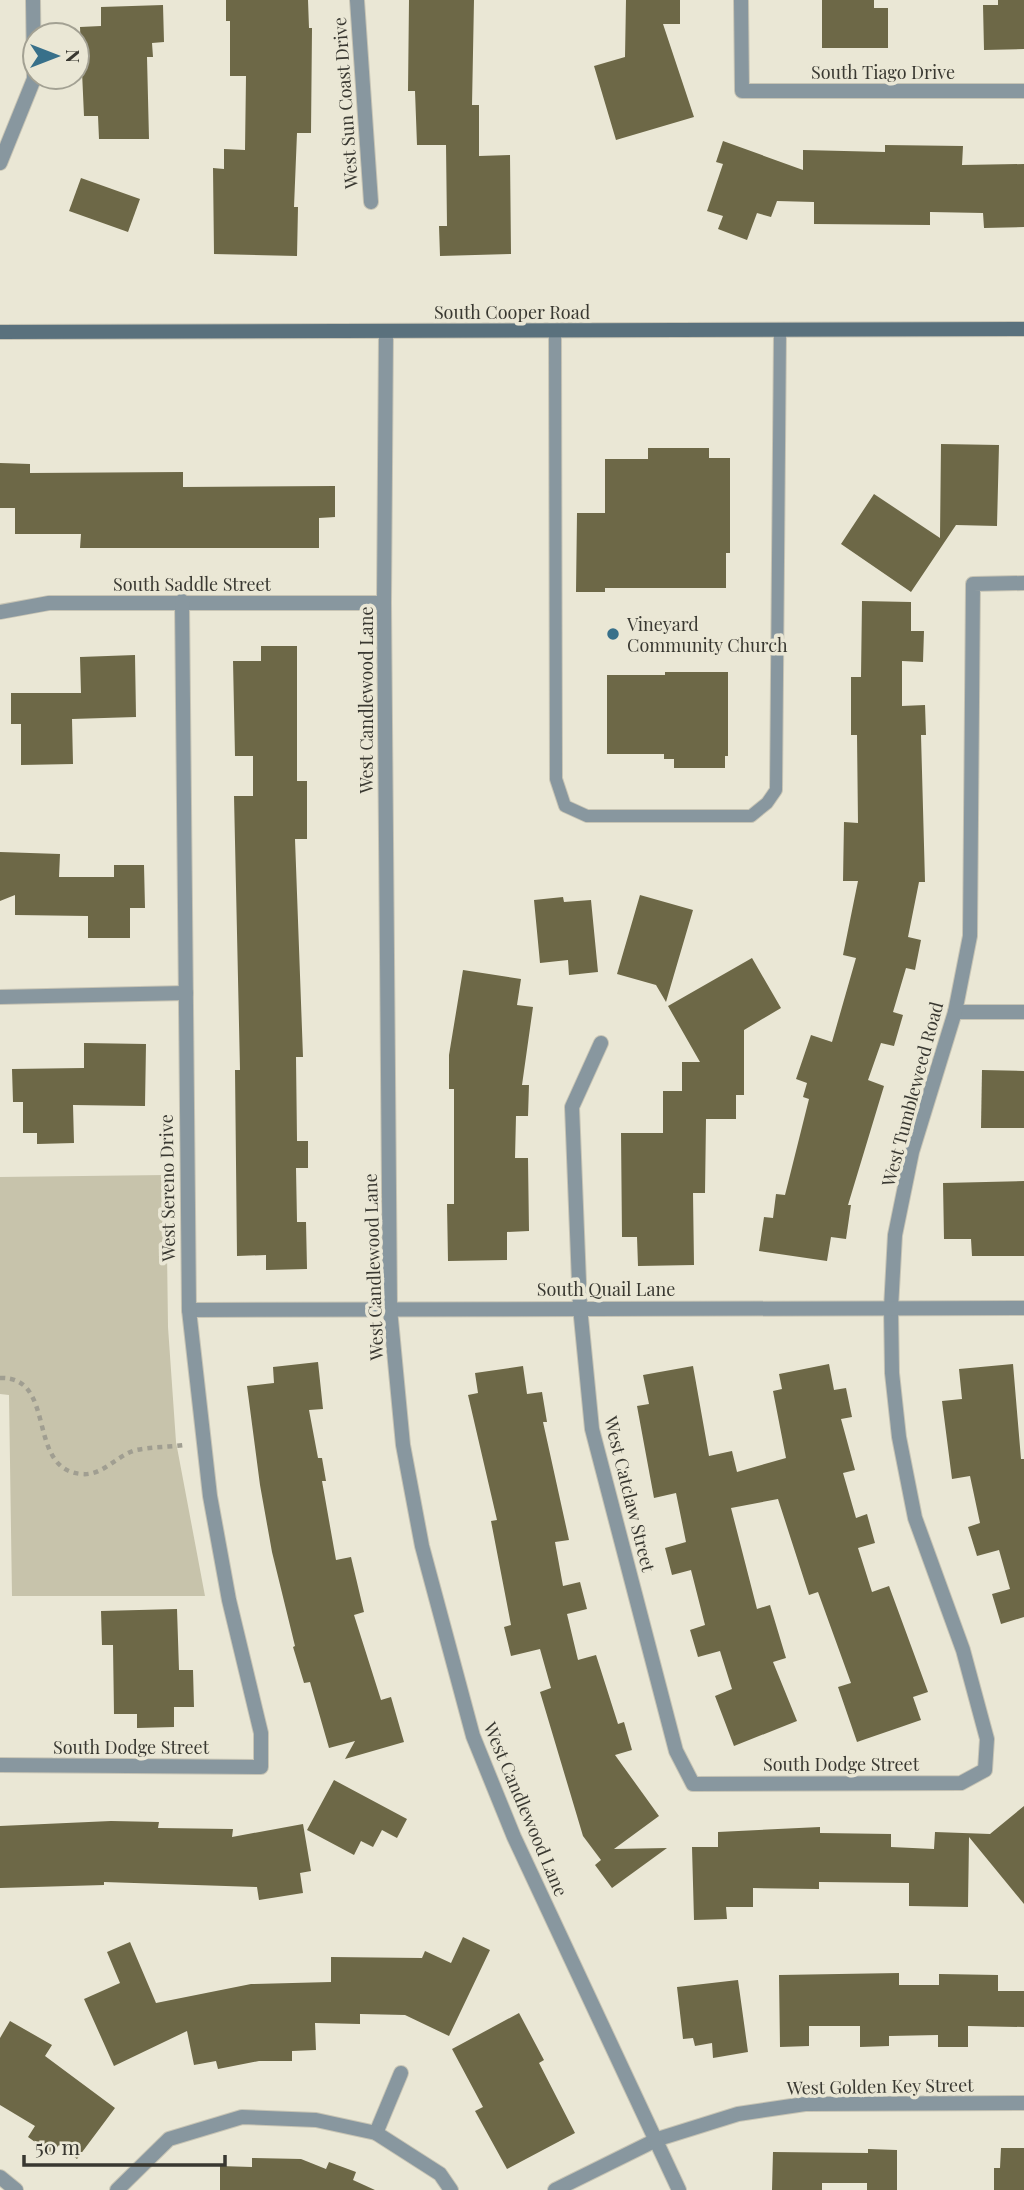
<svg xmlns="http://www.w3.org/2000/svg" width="1024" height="2190" viewBox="0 0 1024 2190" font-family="'Playfair Display',serif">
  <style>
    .green { fill: #c7c3ab }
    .building { fill: #6d6847 }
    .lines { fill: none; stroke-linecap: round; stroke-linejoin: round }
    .service-casing { stroke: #c7c4b4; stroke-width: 14 }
    .minor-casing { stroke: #c7c4b4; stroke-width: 16 }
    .tertiary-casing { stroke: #c7c4b4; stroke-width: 16 }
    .secondary-casing { stroke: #c7c4b4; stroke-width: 16 }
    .path { stroke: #a09e91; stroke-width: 4.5; stroke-dasharray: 5 5; stroke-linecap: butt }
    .service { stroke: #88979f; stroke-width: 12 }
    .minor { stroke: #88979f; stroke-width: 14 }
    .tertiary { stroke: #88979f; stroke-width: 14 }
    .secondary { stroke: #5a717d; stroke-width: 14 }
    .poi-dot { fill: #38708a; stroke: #eae7d5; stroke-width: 2.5 }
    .labels { text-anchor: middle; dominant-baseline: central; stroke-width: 7; stroke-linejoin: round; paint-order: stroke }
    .street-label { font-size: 18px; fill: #393831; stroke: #eae7d5 }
    .poi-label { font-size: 18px; fill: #393831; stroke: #eae7d5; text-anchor: start }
  </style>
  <rect width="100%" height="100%" fill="#eae7d5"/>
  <polygon class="green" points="166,1175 168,1327 176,1442 205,1596 12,1596 9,1395 0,1394 0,1177"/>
  <g class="building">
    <polygon points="226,0 308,0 309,28 312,28 311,133 297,133 294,207 298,207 297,256 214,254 213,168 224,169 224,149 245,150 246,76 230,76 230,21 226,21"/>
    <polygon points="409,0 474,0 472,105 479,105 479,156 510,155 511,254 440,256 439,226 447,226 446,145 417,145 415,91 408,91"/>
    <polygon points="626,0 680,0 680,24 663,24 694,117 616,140 594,66 625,57"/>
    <polygon points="822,0 874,0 874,8 888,8 888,48 822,48"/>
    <polygon points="998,0 1024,0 1024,49 984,50 983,5 998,5"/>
    <polygon points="163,5 164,42 152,43 153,57 147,57 149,139 99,139 98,116 84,116 80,27 101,26 101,7"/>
    <polygon points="723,141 803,170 803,150 885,152 885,145 963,146 962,165 1024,164 1024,227 984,228 983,213 930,212 930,225 814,224 814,202 777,201 771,217 757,213 747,240 718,229 723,216 707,211 723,164 716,162"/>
    <polygon points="81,178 140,199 128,232 69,211"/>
    <polygon points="941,444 999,445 997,526 956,525 911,592 841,544 874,494 940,538"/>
    <polygon points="648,448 709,448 709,458 730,458 730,553 726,553 726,588 605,588 605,592 576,592 577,513 605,513 605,459 648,459"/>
    <polygon points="0,463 30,464 30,473 183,472 183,487 335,486 335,517 319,518 319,548 80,548 81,534 15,534 15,508 0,508"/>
    <polygon points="862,601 911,602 911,631 924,631 923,662 902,661 902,706 925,705 926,735 921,735 925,882 919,882 908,937 921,940 915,970 906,968 893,1012 903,1015 894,1046 881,1043 868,1080 884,1086 848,1205 851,1205 846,1239 831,1237 827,1261 759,1251 764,1217 773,1218 776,1194 785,1195 809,1099 803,1097 807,1083 796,1079 811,1035 832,1042 856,958 843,955 858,881 843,881 844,822 858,823 857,735 851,735 851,677 861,677"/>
    <polygon points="261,646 297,646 297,781 307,781 307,839 295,839 303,1057 296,1057 297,1141 308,1141 308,1168 296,1168 297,1222 306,1222 307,1269 266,1270 266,1255 237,1256 235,1070 240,1070 234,796 253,796 253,756 235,756 233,661 261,661"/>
    <polygon points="135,655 136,717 72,719 73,764 21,765 21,724 11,724 11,693 81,693 80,657"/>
    <polygon points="665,672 728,672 728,756 725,756 725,768 674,768 674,759 664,759 664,754 607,754 607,675 665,675"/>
    <polygon points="0,852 60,854 59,877 114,877 114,865 144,865 145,908 130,908 130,938 88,938 88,916 15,915 15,895 0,901"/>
    <polygon points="640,895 693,910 666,1002 656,985 617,974"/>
    <polygon points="563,897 564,902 591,900 598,972 569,975 568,960 540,963 534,900"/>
    <polygon points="752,958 781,1008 744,1030 744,1095 736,1095 736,1119 706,1119 705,1193 693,1193 694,1265 638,1266 637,1237 622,1237 621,1133 663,1133 663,1091 682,1091 682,1062 700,1062 668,1006"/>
    <polygon points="463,970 521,979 517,1005 533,1007 522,1085 529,1085 528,1116 516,1116 515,1158 528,1158 529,1231 507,1232 507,1260 448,1261 447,1204 454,1204 454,1089 449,1089 449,1055"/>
    <polygon points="84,1043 146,1044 145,1106 73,1105 74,1143 37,1144 37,1133 23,1133 23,1102 13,1102 12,1069 84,1068"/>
    <polygon points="982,1070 1024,1071 1024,1128 981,1128"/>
    <polygon points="1024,1181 1024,1256 972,1256 971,1239 944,1239 943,1183"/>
    <polygon points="318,1362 323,1409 309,1410 318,1458 322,1458 326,1481 322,1481 336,1560 351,1557 364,1612 354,1615 381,1700 391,1697 404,1742 345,1759 355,1741 329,1748 310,1682 304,1683 293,1647 295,1646 272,1552 260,1485 247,1386 274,1383 273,1367"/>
    <polygon points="829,1364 834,1390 846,1388 852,1417 841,1419 855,1470 843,1473 856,1518 867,1514 875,1543 858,1548 872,1592 889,1586 928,1692 913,1697 921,1720 857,1742 838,1687 851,1683 818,1592 809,1595 778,1499 731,1508 757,1609 770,1605 786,1658 773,1662 797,1721 734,1746 715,1696 732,1689 720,1651 698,1657 690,1630 705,1625 691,1570 672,1575 665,1548 686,1542 676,1493 654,1498 637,1406 649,1404 643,1375 693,1366 709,1456 732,1451 737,1472 786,1458 773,1391 782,1389 779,1374"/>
    <polygon points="1013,1364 1021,1459 1024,1459 1024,1617 1001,1624 992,1594 1010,1589 999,1550 977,1556 968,1527 980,1523 970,1476 952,1479 942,1401 962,1399 959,1369"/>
    <polygon points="523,1366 527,1394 542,1392 547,1422 543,1422 569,1540 555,1542 563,1586 580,1582 587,1609 567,1614 578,1660 596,1655 618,1724 624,1722 632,1750 615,1755 659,1816 614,1849 667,1848 612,1888 595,1865 601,1860 583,1836 540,1692 551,1688 540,1649 511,1656 504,1627 511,1625 491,1521 497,1520 468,1395 478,1393 475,1373"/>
    <polygon points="177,1609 179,1670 193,1670 194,1707 174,1707 174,1727 137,1728 137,1714 114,1714 113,1645 102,1645 101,1611"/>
    <polygon points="334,1780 407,1819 397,1838 382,1830 373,1847 361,1841 354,1855 307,1830"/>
    <polygon points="1024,1806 1024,1904 969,1837 968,1907 909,1906 909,1883 819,1882 819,1889 753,1888 753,1907 726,1907 727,1919 694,1920 692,1847 718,1847 718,1832 820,1827 820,1833 891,1834 891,1847 934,1849 935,1832 990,1834"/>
    <polygon points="111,1821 159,1822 158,1828 233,1829 232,1837 303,1824 311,1871 300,1873 303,1893 259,1900 257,1887 104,1882 104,1885 0,1888 0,1826"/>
    <polygon points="463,1937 490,1950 449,2036 405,2015 360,2014 360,2024 315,2023 316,2050 292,2051 292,2061 259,2061 218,2069 216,2061 194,2065 187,2031 114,2066 84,1999 120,1983 107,1952 130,1942 156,2003 251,1984 331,1982 331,1957 422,1958 425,1951 451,1963"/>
    <polygon points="899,1973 899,1985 939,1985 939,1974 998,1975 998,1991 1024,1991 1024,2027 968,2026 968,2047 938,2047 938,2035 889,2036 889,2046 860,2047 860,2026 809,2026 809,2046 780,2047 779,1975"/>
    <polygon points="738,1980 748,2052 713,2058 712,2043 695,2046 693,2038 683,2039 677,1987"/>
    <polygon points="519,2013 544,2060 539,2063 575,2133 507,2169 475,2111 483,2107 452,2049"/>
    <polygon points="10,2021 52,2045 45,2056 115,2108 77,2159 59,2145 52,2154 28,2137 35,2126 0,2105 0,2038"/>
    <polygon points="1001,2148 1024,2148 1024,2190 994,2190 994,2168 1000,2168"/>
    <polygon points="868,2149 897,2150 897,2190 867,2190 867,2183 822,2183 822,2190 772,2190 773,2152 868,2153"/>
    <polygon points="252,2158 301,2159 326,2169 329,2162 356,2172 353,2180 375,2190 220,2190 220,2166 252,2167"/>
  </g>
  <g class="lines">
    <defs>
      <polyline id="service" points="555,332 556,779 565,806 587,816 751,816 767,803 776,790 780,331"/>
      <g id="minor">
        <polyline points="357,0 371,202"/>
        <polyline points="741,0 742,91 1024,91"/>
        <polyline points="0,163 34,79 33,0"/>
        <polyline points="0,612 49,603 384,603"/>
        <polyline points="0,997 186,993"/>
        <polyline points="955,1012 1024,1012"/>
        <polyline points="601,1043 572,1107 580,1307 592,1429 676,1751 693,1784 961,1783 985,1770 987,1739 963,1650 915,1518 899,1437 892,1373 891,1308 895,1235 912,1152 955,1012 970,936 973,584 1024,583"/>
        <polyline points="189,1310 1024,1308"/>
        <polyline points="0,1765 261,1767 261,1733 229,1600 210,1496 189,1310 182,601"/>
        <polyline points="376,2133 401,2073"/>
        <polyline points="0,2177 16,2190"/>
        <polyline points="117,2190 169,2139 242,2117 316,2120 376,2133 440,2174 451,2190"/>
        <polyline points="555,2190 658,2139 738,2114 805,2104 1024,2103"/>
      </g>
      <polyline id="tertiary" points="386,331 384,603 390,1309 403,1445 422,1546 473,1736 514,1837 679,2190"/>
      <polyline id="secondary" points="0,332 1024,329"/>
    </defs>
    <use href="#service" class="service-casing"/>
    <use href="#minor" class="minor-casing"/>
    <use href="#tertiary" class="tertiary-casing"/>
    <use href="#secondary" class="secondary-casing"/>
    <path class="path" d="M 0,1378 C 58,1376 25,1470 82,1474 C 103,1476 117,1455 136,1450 C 151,1447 168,1447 184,1445"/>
    <use href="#service" class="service"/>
    <use href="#minor" class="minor"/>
    <use href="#tertiary" class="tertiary"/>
    <use href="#secondary" class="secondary"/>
  </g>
  <circle class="poi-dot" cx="613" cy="634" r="7"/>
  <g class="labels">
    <g class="street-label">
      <text x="883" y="72">South Tiago Drive</text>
      <text transform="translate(345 103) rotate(-94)">West Sun Coast Drive</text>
      <text x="512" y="312">South Cooper Road</text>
      <text x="192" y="584">South Saddle Street</text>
      <text transform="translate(366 700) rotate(-90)">West Candlewood Lane</text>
      <text transform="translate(912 1094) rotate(-75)">West Tumbleweed Road</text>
      <text transform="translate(167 1188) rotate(-91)">West Sereno Drive</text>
      <text transform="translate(373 1267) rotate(-92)">West Candlewood Lane</text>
      <text x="606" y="1289">South Quail Lane</text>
      <text transform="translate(630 1494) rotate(76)">West Catclaw Street</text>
      <text x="131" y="1747">South Dodge Street</text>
      <text x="841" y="1764">South Dodge Street</text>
      <text transform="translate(526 1809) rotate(67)">West Candlewood Lane</text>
      <text transform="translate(880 2086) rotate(-1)">West Golden Key Street</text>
    </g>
    <g class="poi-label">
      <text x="627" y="624">Vineyard<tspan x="627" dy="21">Community Church</tspan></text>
    </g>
  </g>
  <g transform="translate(56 56) rotate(90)"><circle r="33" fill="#eae7d5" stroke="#a3a193" stroke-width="2"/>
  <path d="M0-5L12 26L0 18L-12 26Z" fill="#38708a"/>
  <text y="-10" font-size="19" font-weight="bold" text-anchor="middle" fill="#393831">N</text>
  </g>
  <path d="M24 2155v10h201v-10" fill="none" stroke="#393831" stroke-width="3.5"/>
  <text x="35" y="2155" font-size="21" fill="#393831" stroke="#eae7d5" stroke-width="5" paint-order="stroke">50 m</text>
</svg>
